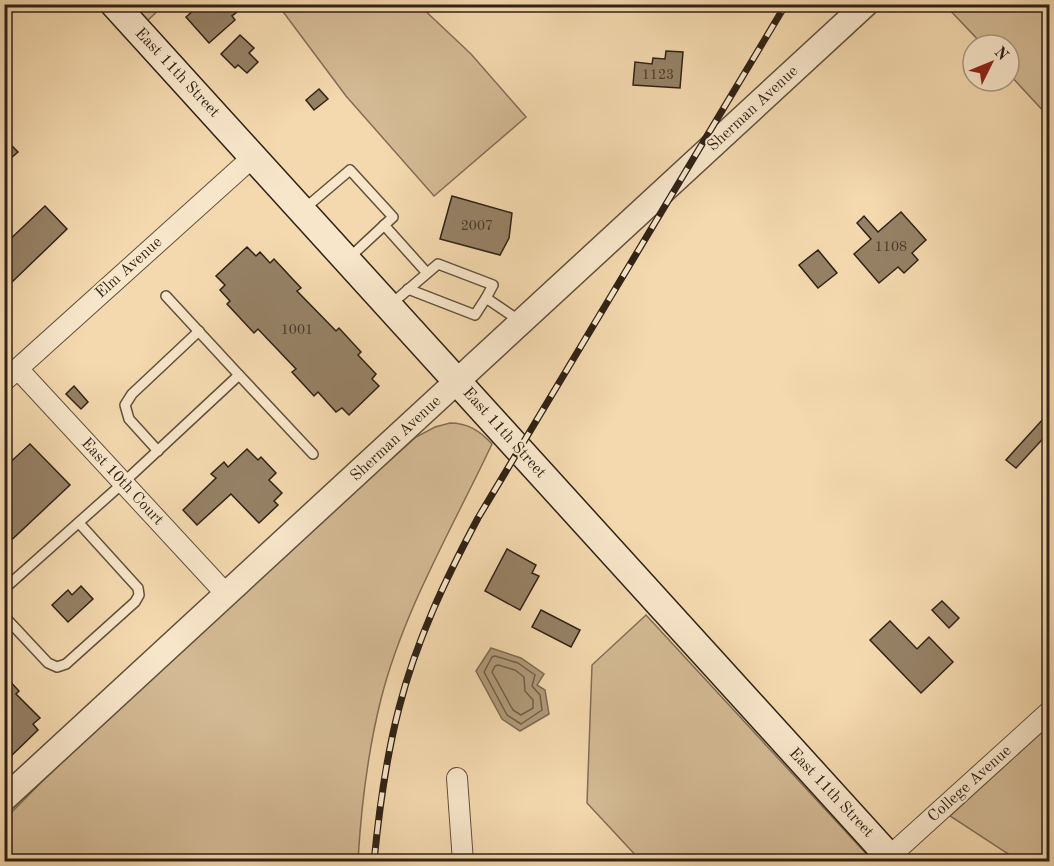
<svg xmlns="http://www.w3.org/2000/svg" width="1054" height="866" viewBox="0 0 1054 866" font-family="'Old Standard TT',serif">
  <style>
    .green { fill: #d3ba94; stroke: #826e55; stroke-width: 1.5 }
    .water { fill: #b19b7a; stroke: #7d6b52; stroke-width: 1.5 }
    .lines { fill: none; stroke-linecap: round; stroke-linejoin: round }
    .shore { stroke: #705e48; stroke-width: 1.5 }
    .building { fill: #968165; stroke: #302216; stroke-width: 1.5 }
    .service-casing { stroke: #61503c; stroke-width: 12 }
    .minor-casing { stroke: #61503c; stroke-width: 22 }
    .tertiary-casing { stroke: #61503c; stroke-width: 27 }
    .secondary-casing { stroke: #302216; stroke-width: 30 }
    .service { stroke: #f8e6ca; stroke-width: 9 }
    .minor { stroke: #f8e6ca; stroke-width: 20 }
    .tertiary { stroke: #f8e6ca; stroke-width: 24 }
    .secondary { stroke: #f8e6ca; stroke-width: 27 }
    .rail-casing { stroke: #302216; stroke-width: 7 }
    .rail { stroke: #f8e6ca; stroke-width: 4.5; stroke-dasharray: 14; stroke-linecap: butt }
    .labels { text-anchor: middle; dominant-baseline: central; stroke-width: 4.5; stroke-linejoin: round; paint-order: stroke }
    .number-label { font-size: 14px; fill: #4a3a2a }
    .street-label { font-size: 16px; fill: #302216; stroke: #f8e6ca }
  </style>
  <rect width="100%" height="100%" fill="#f4d9ae"/>
  <filter id="stains"><feTurbulence type="fractalNoise" baseFrequency=".00333" numOctaves="4"/><feColorMatrix values="0 0 0 0 .2 0 0 0 0 .09 0 0 0 0 .02 0 0 0 .5 -.17"/></filter>
  <radialGradient id="worn" r=".72"><stop offset=".6" stop-color="#630" stop-opacity="0"/><stop offset="1" stop-color="#630" stop-opacity=".3"/></radialGradient>
  <g class="green">
    <polygon points="130,5 164,5 146,22"/>
    <polygon points="278,5 419,5 471,54 526,117 434,196 346,96"/>
    <polygon points="945,5 1049,5 1049,117 1009,74 1009,45 983,45"/>
    <path d="M 450,423 C 468,423 480,431 492,444 C 453,527 404,609 381,699 C 368,751 361,808 358,861 L 5,861 L 4,820 C 135,686 276,562 416,437 L 435,427 Z"/>
    <polygon points="646,615 871,859 871,861 641,861 587,803 592,665"/>
    <polygon points="1049,725 1049,861 1019,861 950,816"/>
  </g>
  <polygon class="water" points="491,648 521,658 544,674 537,685 545,690 549,714 520,731 502,719 476,671"/>
  <g class="lines">
    <g class="shore">
      <polygon points="495,656 518,663 535,675 532,686 540,695 542,710 521,724 507,715 484,672 492,657"/>
      <polygon points="498,665 515,670 524,677 525,691 533,700 533,708 521,715 513,710 492,672 495,666"/>
    </g>
  </g>
  <g class="building">
    <polygon points="201,4 239,4 242,8 232,16 235,20 209,43 186,17"/>
    <polygon points="240,35 254,48 249,53 258,62 247,73 238,65 235,68 221,54"/>
    <polygon points="666,51 683,52 680,88 633,85 635,62 652,64 653,58 665,59"/>
    <polygon points="319,89 328,99 314,110 306,100"/>
    <polygon points="4,138 18,152 4,164"/>
    <polygon points="452,196 512,213 509,238 500,255 440,239"/>
    <polygon points="45,206 67,229 11,283 4,276 4,245"/>
    <polygon points="901,212 926,240 912,253 918,260 904,273 898,267 879,283 854,254 871,239 857,223 864,216 878,232"/>
    <polygon points="247,247 256,256 260,252 270,263 274,259 301,288 297,291 336,331 339,328 361,352 358,355 376,374 372,379 379,386 349,415 342,408 336,412 318,392 314,396 292,372 296,369 258,329 254,333 227,304 230,301 220,290 225,285 216,276"/>
    <polygon points="818,250 837,273 818,288 799,265"/>
    <polygon points="74,386 88,402 81,409 66,394"/>
    <polygon points="1044,418 1050,423 1050,431 1016,468 1006,460"/>
    <polygon points="30,444 70,485 4,547 4,468"/>
    <polygon points="247,449 258,460 261,457 276,473 269,480 282,493 274,501 278,505 259,523 231,494 197,525 183,510 216,478 211,474 224,462 228,467"/>
    <polygon points="507,549 536,565 532,573 539,576 520,610 485,591"/>
    <polygon points="81,586 93,599 68,622 52,605 68,590 72,595"/>
    <polygon points="942,601 959,618 949,628 932,610"/>
    <polygon points="541,610 580,630 571,647 532,627"/>
    <polygon points="890,621 917,649 929,637 953,662 921,693 870,640"/>
    <polygon points="4,675 19,691 16,694 40,718 33,724 38,730 10,757 4,752"/>
  </g>
  <g class="lines">
    <defs>
      <g id="service">
        <polyline points="304,209 350,170 393,217 349,258"/>
        <polyline points="384,225 427,273"/>
        <polyline points="408,289 475,315 486,298"/>
        <polyline points="166,296 239,375"/>
        <polyline points="390,305 438,264 493,285 486,298 520,321"/>
        <polyline points="158,451 129,419 125,405 132,394 199,331"/>
        <polyline points="4,589 123,483 239,375 313,454"/>
        <polyline points="4,616 48,663 57,667 66,664 135,602 139,595 138,588 79,523"/>
      </g>
      <g id="minor">
        <polyline points="18,369 227,595"/>
        <polyline points="4,381 254,156"/>
        <polyline points="457,778 463,862"/>
        <polyline points="890,856 1050,711"/>
      </g>
      <polyline id="tertiary" points="4,799 866,4"/>
      <polyline id="secondary" points="114,4 894,862"/>
    </defs>
    <use href="#service" class="service-casing"/>
    <use href="#minor" class="minor-casing"/>
    <use href="#tertiary" class="tertiary-casing"/>
    <use href="#secondary" class="secondary-casing"/>
    <use href="#service" class="service"/>
    <use href="#minor" class="minor"/>
    <use href="#tertiary" class="tertiary"/>
    <use href="#secondary" class="secondary"/>
    <defs>
      <path id="rail" d="M 374,862 C 379,810 386,758 399,708 C 416,641 446,578 478,518 L 786,4"/>
    </defs>
    <use href="#rail" class="rail-casing"/>
    <use href="#rail" class="rail"/>
  </g>
  <g class="labels">
    <g class="number-label">
      <text x="658" y="75">1123</text>
      <text x="477" y="226">2007</text>
      <text x="891" y="247">1108</text>
      <text x="297" y="330">1001</text>
    </g>
    <g class="street-label">
      <text transform="translate(177 73) rotate(47)">East 11th Street</text>
      <text transform="translate(753 109) rotate(-43)">Sherman Avenue</text>
      <text transform="translate(129 268) rotate(-42)">Elm Avenue</text>
      <text transform="translate(504 433) rotate(48)">East 11th Street</text>
      <text transform="translate(396 439) rotate(-43)">Sherman Avenue</text>
      <text transform="translate(122 482) rotate(47)">East 10th Court</text>
      <text transform="translate(970 784) rotate(-42)">College Avenue</text>
      <text transform="translate(831 793) rotate(47)">East 11th Street</text>
    </g>
  </g>
  <rect width="1054" height="866" fill="none" stroke="#f4d9ae" stroke-width="24"/>
  <rect x="6" y="6" width="1042" height="854" fill="none" stroke="#302216" stroke-width="3"/>
  <rect x="12" y="12" width="1030" height="842" fill="none" stroke="#302216" stroke-width="1.5"/>
  <g transform="translate(991 63) rotate(47)"><circle r="28" fill="#f8e6ca" stroke="#a89882" stroke-width="1.5"/>
  <path d="M0-4.5L10 22L0 15L-10 22Z" fill="#8f2418"/>
  <text y="-9" font-size="16" font-weight="bold" text-anchor="middle" fill="#302216">N</text>
  </g>
  <rect width="100%" height="100%" filter="url(#stains)"/>
  <rect width="100%" height="100%" fill="url(#worn)"/>
</svg>
